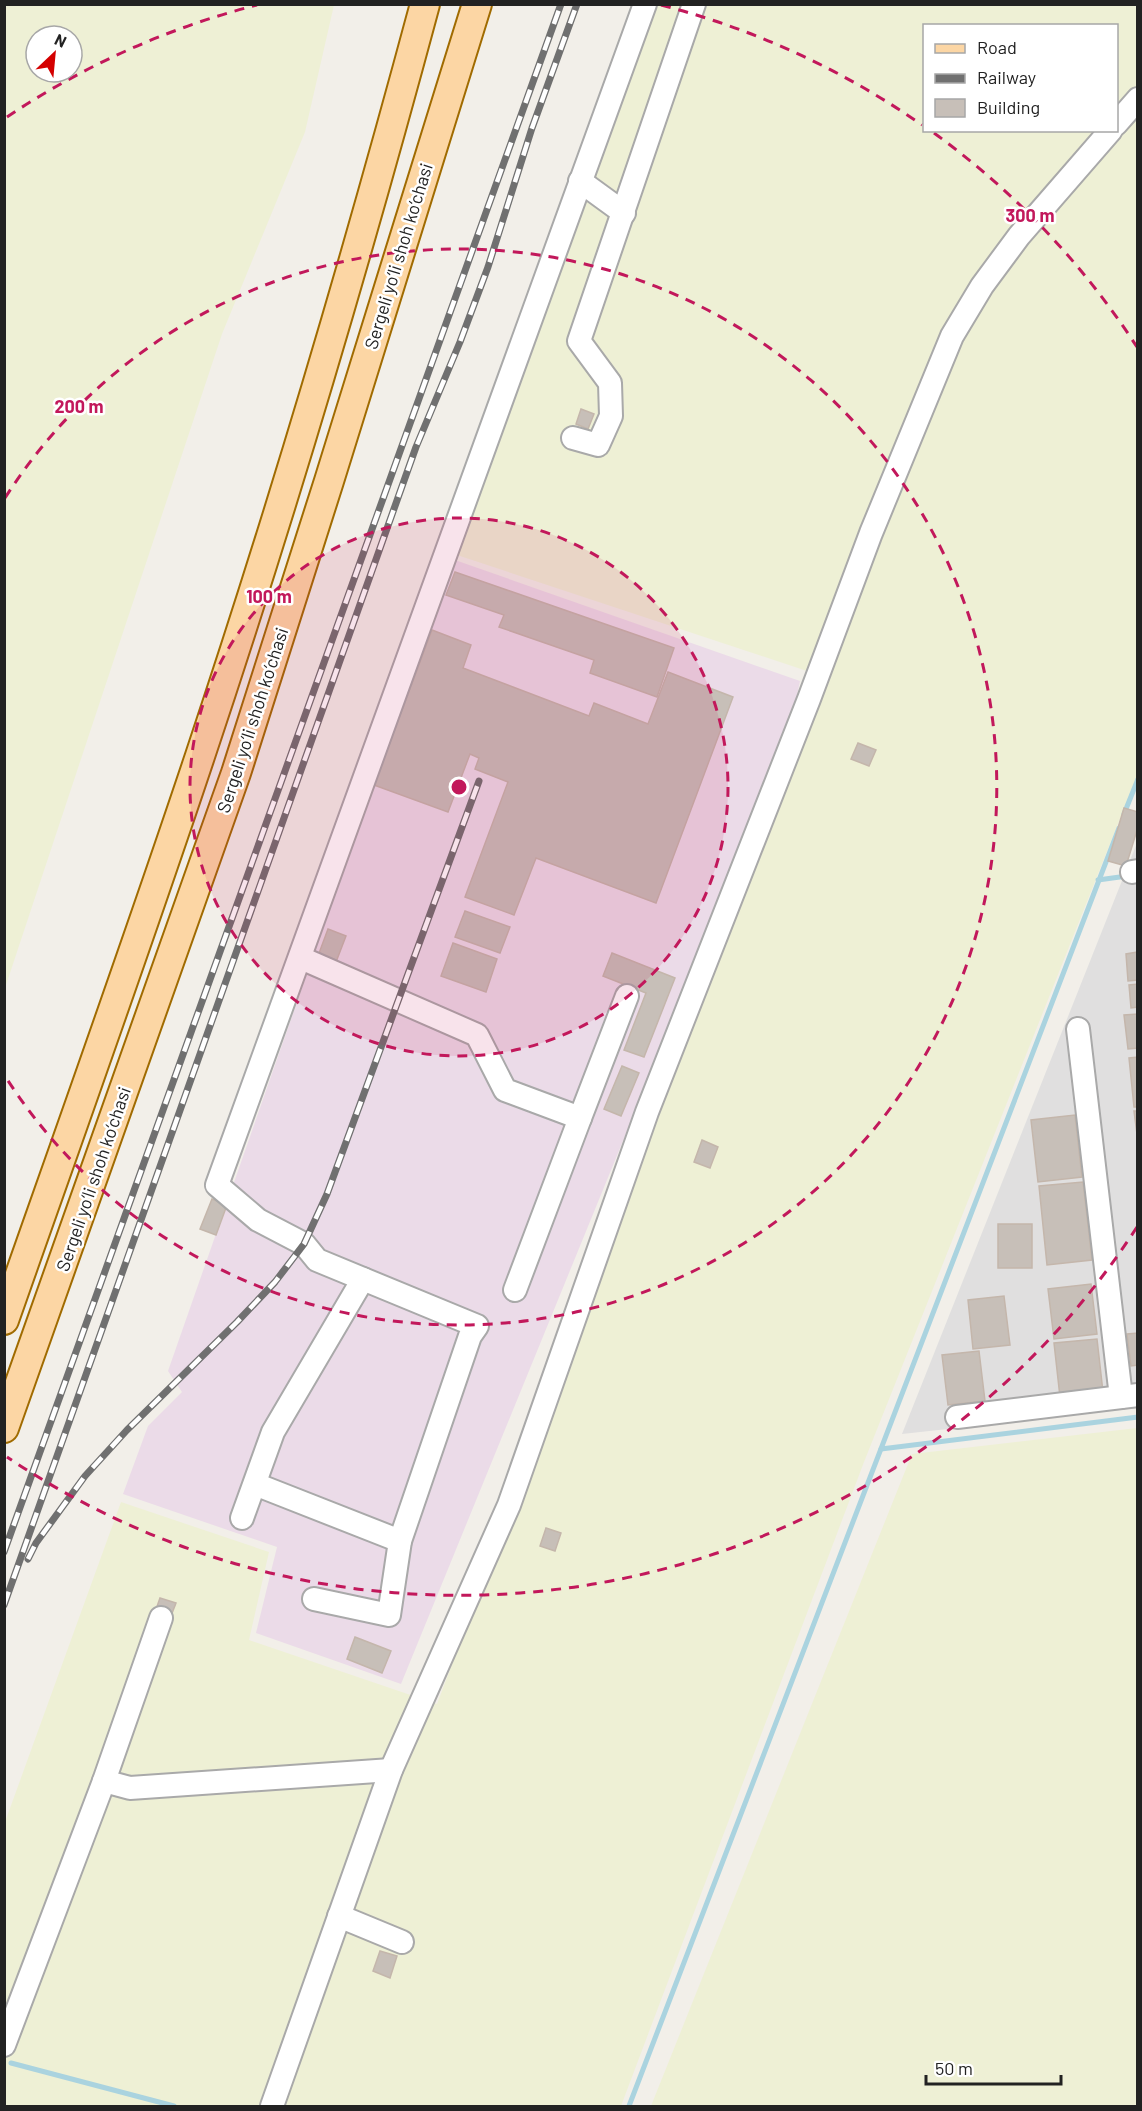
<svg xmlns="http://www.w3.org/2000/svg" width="1142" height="2111" viewBox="0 0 1142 2111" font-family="Barlow,sans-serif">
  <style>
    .residential { fill: #e0dfdf }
    .industrial { fill: #ebdbe8 }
    .farmland { fill: #eef0d5; fill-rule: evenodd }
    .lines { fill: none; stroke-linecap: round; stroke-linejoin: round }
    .stream { stroke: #aad3df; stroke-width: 5 }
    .building { fill: #c7bfb8; stroke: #c4b6ab; stroke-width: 1.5 }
    .minor-casing { stroke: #a9a9a9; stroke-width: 26 }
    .major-casing { stroke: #a06b00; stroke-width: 32 }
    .minor { stroke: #fff; stroke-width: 22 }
    .major { stroke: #fcd6a4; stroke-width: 28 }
    .rail-casing { stroke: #707070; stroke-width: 7 }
    .rail { stroke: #fff; stroke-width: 4.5; stroke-dasharray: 14; stroke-linecap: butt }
    .ring { fill: none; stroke: #c2185b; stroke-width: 3; stroke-dasharray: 10 8 }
    .labels { text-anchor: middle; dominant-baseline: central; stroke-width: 5; stroke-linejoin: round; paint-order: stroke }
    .street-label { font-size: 18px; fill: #222; stroke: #fff }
    .centre { fill: #c2185b; stroke: #fff; stroke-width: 3 }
    .ring-label { font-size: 18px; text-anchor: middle; font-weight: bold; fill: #c2185b; stroke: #fff; stroke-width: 5; stroke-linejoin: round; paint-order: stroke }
  </style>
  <rect width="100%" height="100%" fill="#f2efe9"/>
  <polygon class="residential" points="1137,843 1137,1408 902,1434"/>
  <polygon class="industrial" points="452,559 800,681 789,733 777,764 401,1684 256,1633 277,1547 123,1494 148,1426 182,1392 168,1371"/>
  <g class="farmland">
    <path d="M 5,4 L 334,5 L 305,132 L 222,334 L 5,988 ZM 36,36 L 72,36 L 72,72 L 36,72 Z"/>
    <path d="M 657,5 L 1137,5 L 1137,776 L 864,1462 L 621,2106 L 5,2106 L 5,1822 L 121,1502 L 269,1552 L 249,1640 L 437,1704 L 815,703 L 807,671 L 457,555 ZM 924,26 L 1116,26 L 1116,130 L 924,130 Z"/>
    <polygon points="1137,1428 1137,2106 651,2106 912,1454"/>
  </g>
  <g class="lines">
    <g class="stream">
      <polyline points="1124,814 1138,779"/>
      <polyline points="1098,880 1127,876"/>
      <polyline points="881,1449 1138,1417"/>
      <polyline points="11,2063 174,2106"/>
      <polyline points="629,2106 1119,828"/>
    </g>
  </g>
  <g class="building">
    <polygon points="581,409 594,414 588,429 576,424"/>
    <polygon points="455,572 674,648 657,697 590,673 594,660 499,627 504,615 446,595"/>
    <polygon points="432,630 471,645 463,668 589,716 594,703 648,724 668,672 733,697 656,903 536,858 514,915 465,897 508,782 475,769 479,758 470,754 448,812 374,785"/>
    <polygon points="858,743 876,750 869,766 851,759"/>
    <polygon points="1124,808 1138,812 1138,827 1126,866 1108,861"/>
    <polygon points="465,911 510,927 500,953 455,937"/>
    <polygon points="328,929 346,936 336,962 318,956"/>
    <polygon points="453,943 497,959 486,992 441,976"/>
    <polygon points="1138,952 1138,980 1128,981 1126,954"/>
    <polygon points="612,953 675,978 644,1057 624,1050 646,993 603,976"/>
    <polygon points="1138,984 1138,1007 1131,1008 1129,985"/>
    <polygon points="1138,1014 1138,1048 1128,1049 1124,1015"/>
    <polygon points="1138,1057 1138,1107 1134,1107 1129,1058"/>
    <polygon points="622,1066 639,1073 621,1116 604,1109"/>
    <polygon points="1134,1111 1138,1111 1138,1142"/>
    <polygon points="1075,1115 1082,1177 1038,1182 1031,1120"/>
    <polygon points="702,1140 718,1147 710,1168 694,1162"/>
    <polygon points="1083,1182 1092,1260 1047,1265 1039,1186"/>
    <polygon points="212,1199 227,1205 216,1235 200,1229"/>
    <rect x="998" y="1224" width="34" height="44"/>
    <polygon points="1091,1284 1097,1334 1054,1339 1048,1289"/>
    <polygon points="1004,1296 1010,1345 973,1349 968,1300"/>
    <polygon points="1138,1333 1138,1365 1131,1366 1127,1334"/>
    <polygon points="1097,1339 1103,1392 1060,1397 1054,1343"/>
    <polygon points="979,1351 985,1401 948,1405 942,1355"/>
    <polygon points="546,1528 561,1533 555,1551 540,1546"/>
    <polygon points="160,1598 176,1603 169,1621 154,1615"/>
    <polygon points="355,1637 391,1651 382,1673 347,1659"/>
    <polygon points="380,1951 397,1956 390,1978 373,1971"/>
  </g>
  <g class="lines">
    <defs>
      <g id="minor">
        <polyline points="1116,124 1138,99"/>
        <polyline points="580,181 624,213"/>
        <polyline points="573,438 598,445 611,416 610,383 579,341 694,4"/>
        <polyline points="1132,872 1138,871"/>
        <polyline points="301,958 477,1035 505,1090 580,1118 515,1290"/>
        <polyline points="1078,1029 1121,1397"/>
        <polyline points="580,1118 627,996"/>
        <polyline points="957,1417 1138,1395"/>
        <polyline points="255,1484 400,1541"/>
        <polyline points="242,1518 273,1432 363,1279"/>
        <polyline points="314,1599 389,1615 400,1541 470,1336 477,1326 317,1260 304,1244 258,1220 217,1185 645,4"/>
        <polyline points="161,1618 104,1781 130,1788 391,1770"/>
        <polyline points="339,1916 402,1942"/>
        <polyline points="4,2045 104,1781"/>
        <polyline points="272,2106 391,1770 509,1505 647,1112 809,699 871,533 952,336 982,286 1019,236 1111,130"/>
      </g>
      <g id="major">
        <path d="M 4,1320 C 70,1132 137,945 200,756 C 283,508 357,257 425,4"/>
        <polyline points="4,1428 236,773 329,481 477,4"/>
      </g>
    </defs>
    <use href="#minor" class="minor-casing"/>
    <use href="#major" class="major-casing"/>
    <use href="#minor" class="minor"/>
    <use href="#major" class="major"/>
    <defs>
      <g id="rail">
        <polyline points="4,1552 561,4"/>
        <polyline points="28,1559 36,1543 85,1476 127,1430 237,1322 275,1282 304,1244 327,1194 479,781"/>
        <polyline points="4,1605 416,447 460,342 488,267 532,128 577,4"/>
      </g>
    </defs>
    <use href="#rail" class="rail-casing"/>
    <use href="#rail" class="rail"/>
  </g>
  <circle cx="459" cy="787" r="269" fill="#c2185b" fill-opacity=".12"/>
  <g class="ring">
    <circle cx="459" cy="787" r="269"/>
    <path d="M5 498A538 538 0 1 1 5 1076"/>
    <path d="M1137 1227A808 808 0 0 1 7 1457M7 117A808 808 0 0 1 257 5M661 5A808 808 0 0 1 922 125M934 133A808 808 0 0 1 1137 347"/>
  </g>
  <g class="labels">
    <g class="street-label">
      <text transform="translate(398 256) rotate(-73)">Sergeli yo‘li shoh ko‘chasi</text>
      <text transform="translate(252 720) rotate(-72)">Sergeli yo‘li shoh ko‘chasi</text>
      <text transform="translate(93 1179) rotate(-71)">Sergeli yo‘li shoh ko‘chasi</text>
    </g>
  </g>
  <circle cx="459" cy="787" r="9" class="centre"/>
  <g class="ring-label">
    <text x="1030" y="222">300 m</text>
    <text x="79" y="413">200 m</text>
    <text x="269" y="603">100 m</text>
  </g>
  <rect width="1142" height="2111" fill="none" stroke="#222222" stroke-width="12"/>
  <rect x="923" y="24" width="195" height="108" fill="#ffffff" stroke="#a7a7a7" stroke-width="1.5"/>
  <rect x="935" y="44" width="30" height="9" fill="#fcd6a4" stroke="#a7a7a7" stroke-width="1.5"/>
  <text x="977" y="54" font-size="18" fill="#222222">Road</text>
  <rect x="935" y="74" width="30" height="9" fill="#707070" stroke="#a7a7a7" stroke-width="1.5"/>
  <text x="977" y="84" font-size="18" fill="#222222">Railway</text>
  <rect x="935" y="99" width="30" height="18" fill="#c7bfb8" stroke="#a7a7a7" stroke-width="1.5"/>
  <text x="977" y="114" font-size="18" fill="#222222">Building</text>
  <g transform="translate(54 54) rotate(26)"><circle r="28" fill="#ffffff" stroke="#a7a7a7" stroke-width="1.5"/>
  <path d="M0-4.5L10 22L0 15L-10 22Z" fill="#d40000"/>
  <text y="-9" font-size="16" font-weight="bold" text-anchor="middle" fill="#222222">N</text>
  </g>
  <path d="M926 2075v9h135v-9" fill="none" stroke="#222222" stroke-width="3"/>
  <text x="935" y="2075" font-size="18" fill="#222222" stroke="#ffffff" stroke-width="4.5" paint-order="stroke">50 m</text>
</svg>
